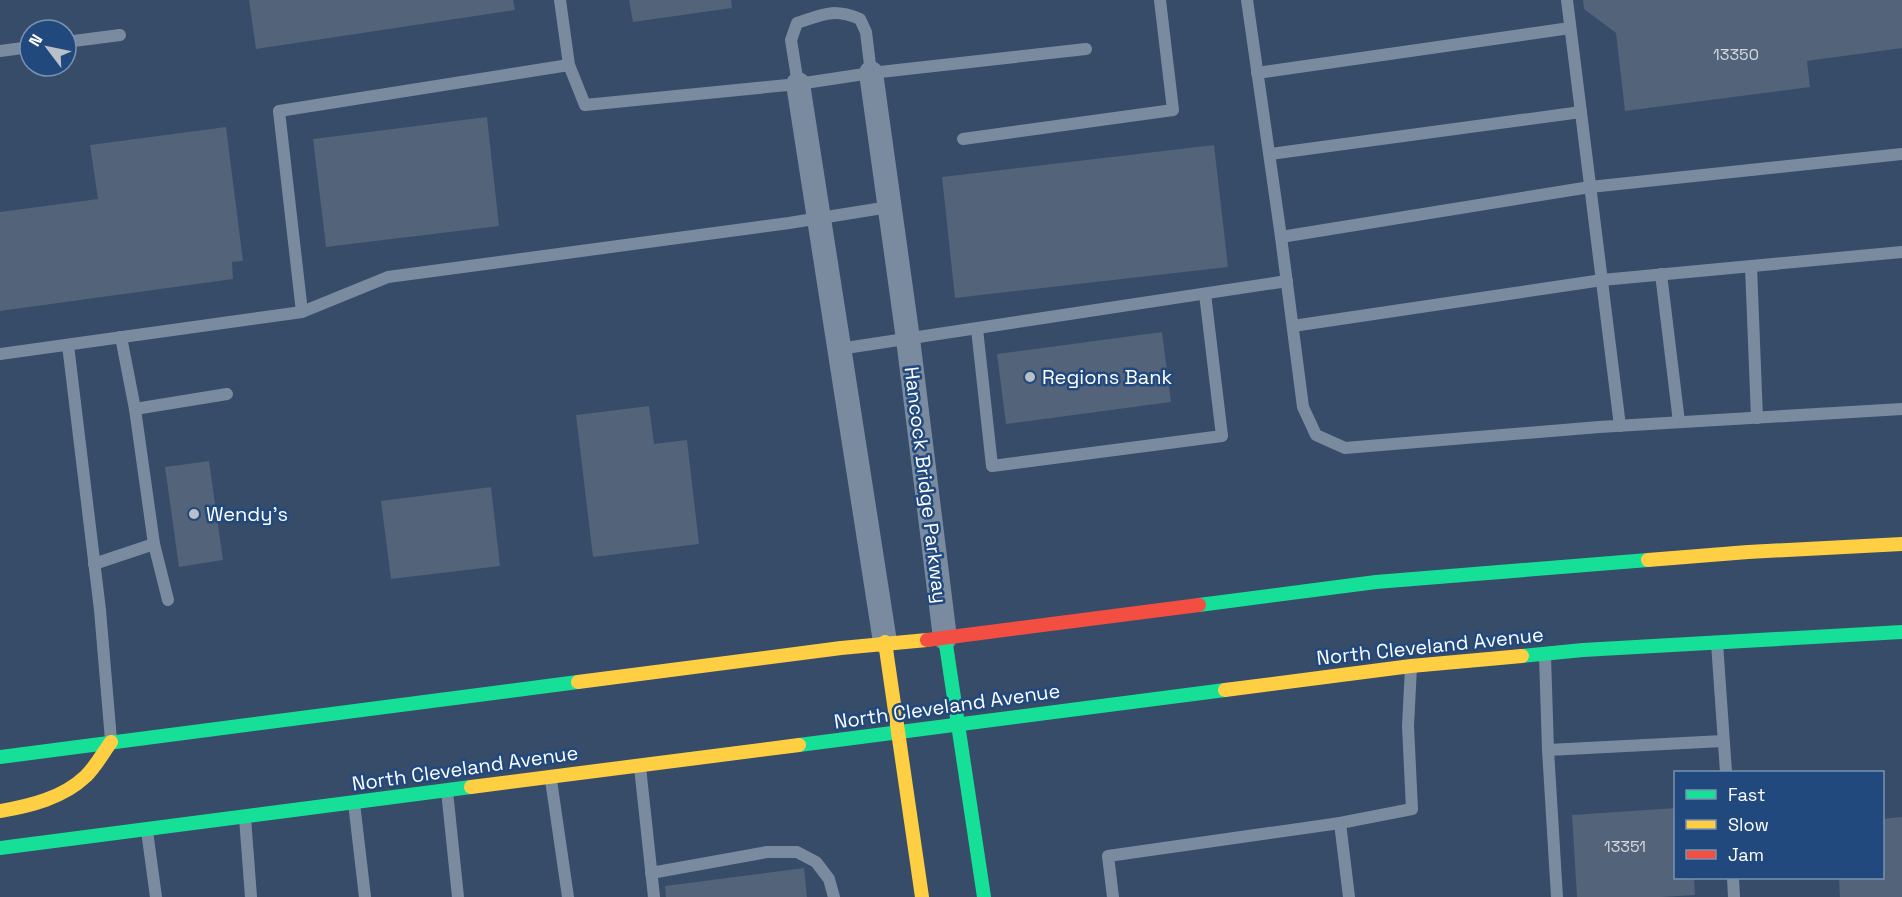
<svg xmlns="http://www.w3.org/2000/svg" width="1902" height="897" viewBox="0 0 1902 897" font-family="'Space Grotesk',sans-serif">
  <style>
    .building { fill: #52637a }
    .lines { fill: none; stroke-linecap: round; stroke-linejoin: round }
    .lane { stroke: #7b8b9f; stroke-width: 12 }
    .street { stroke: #7b8b9f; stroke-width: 24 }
    .fast { stroke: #16e098; stroke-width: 14 }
    .slow { stroke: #ffcf43; stroke-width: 14 }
    .jam { stroke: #f24e42; stroke-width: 14 }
    .poi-dot { fill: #b9c0ca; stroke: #21497d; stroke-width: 2 }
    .labels { text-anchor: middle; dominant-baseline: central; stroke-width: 5; stroke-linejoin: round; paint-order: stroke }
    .number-label { font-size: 16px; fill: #d4d8de }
    .poi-label { font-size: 20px; fill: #fff; stroke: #21497d; text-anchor: start }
    .street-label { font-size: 20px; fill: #fff; stroke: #21497d }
  </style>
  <rect width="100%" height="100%" fill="#364c68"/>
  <g class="building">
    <polygon points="249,0 513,0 515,10 256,49"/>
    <polygon points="629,0 731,0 732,8 633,22"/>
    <polygon points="1583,0 1902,0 1902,48 1807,61 1810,87 1625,111 1616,33 1584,9"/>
    <polygon points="487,117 499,226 326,247 313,139"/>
    <polygon points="226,127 243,261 232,262 233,279 0,311 0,212 98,199 90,145"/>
    <polygon points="1214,145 1228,267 955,298 942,177"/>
    <polygon points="1162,332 1171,402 1006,424 997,354"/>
    <polygon points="649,406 654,444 687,440 699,544 593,557 576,415"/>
    <polygon points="209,461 223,560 179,567 165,467"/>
    <polygon points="491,487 500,566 391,579 381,501"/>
    <polygon points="1676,808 1676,878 1694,878 1695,895 1662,897 1577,897 1572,815"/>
    <polygon points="1902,817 1902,897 1840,897 1839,878 1882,878 1882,819"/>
    <polygon points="804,868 807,897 666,897 665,886"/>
  </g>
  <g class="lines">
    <g class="lane">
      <polyline points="560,0 569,65 585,105 798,84 871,73 1086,49"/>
      <polyline points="1247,0 1281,237 1303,407 1316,435 1345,448 1599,427 1902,409"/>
      <polyline points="1567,0 1620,426"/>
      <polyline points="66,42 120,35"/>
      <polyline points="0,51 30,47"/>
      <polyline points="1257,73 1570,28"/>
      <path d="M 798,84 L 791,40 L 797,23 C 824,14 833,8 860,19 L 866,32 L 871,73"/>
      <polyline points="963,139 1173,110 1160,0"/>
      <polyline points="1270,154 1581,112"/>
      <polyline points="1281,237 1590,187 1902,154"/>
      <polyline points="1751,266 1757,418"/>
      <polyline points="1661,274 1679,422"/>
      <polyline points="302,312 279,111 569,65"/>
      <polyline points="1293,326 1602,280 1902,252"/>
      <polyline points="977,329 992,466 1222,436 1205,294"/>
      <polyline points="121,337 135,409"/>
      <polyline points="68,345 100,610 111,740"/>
      <polyline points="839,349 1287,281"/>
      <polyline points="0,354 302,312 388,277 789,223 889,207"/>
      <polyline points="94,564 154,544"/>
      <polyline points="168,600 154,544 135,409 227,394"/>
      <polyline points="1717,643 1726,772"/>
      <polyline points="1545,656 1548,750 1557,897"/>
      <polyline points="1548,750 1723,741"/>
      <polyline points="640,767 654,897"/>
      <polyline points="551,780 568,897"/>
      <polyline points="447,791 458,897"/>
      <polyline points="354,803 365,897"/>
      <polyline points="245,818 251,897"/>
      <polyline points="147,831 156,897"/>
      <polyline points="651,873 767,852 797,852 816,862 829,879 834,897"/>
      <polyline points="1733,878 1734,897"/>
      <polyline points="1113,897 1108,856 1340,823"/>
      <polyline points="1349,897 1340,823 1412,809 1408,726 1411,667"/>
    </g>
    <g class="street">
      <polyline points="871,73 908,339 945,638"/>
      <polyline points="798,84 885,642"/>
    </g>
    <g class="fast">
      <polyline points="1199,605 1376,582 1648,560"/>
      <polyline points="945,638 984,897"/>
      <polyline points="1522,656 1583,650 1902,632"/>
      <polyline points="799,745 1225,690"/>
      <polyline points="0,757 578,682"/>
      <polyline points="0,848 471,787"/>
    </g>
    <g class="slow">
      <polyline points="1648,560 1748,552 1902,544"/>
      <polyline points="885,642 922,897"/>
      <polyline points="578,682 841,648 927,640"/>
      <polyline points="1225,690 1411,666 1522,656"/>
      <polyline points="471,787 799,745"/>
      <path d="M 0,811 C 30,806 63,798 86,776 C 96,766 103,753 111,742"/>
    </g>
    <polyline class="jam" points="927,640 1199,605"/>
  </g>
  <g class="poi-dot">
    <circle cx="1030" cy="377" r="6"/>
    <circle cx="194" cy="514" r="6"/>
  </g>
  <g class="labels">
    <g class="number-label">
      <text x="1736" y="54">13350</text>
      <text x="1625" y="846">13351</text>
    </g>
    <g class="poi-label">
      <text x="1042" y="377">Regions Bank</text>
      <text x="206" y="514">Wendy's</text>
    </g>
    <g class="street-label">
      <text transform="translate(926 485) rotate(83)">Hancock Bridge Parkway</text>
      <text transform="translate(1430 646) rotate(-6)">North Cleveland Avenue</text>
      <text transform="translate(947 706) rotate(-8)">North Cleveland Avenue</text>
      <text transform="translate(465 768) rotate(-8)">North Cleveland Avenue</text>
    </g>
  </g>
  <rect x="1674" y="771" width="210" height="108" fill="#21497d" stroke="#7a92b1" stroke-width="1.5"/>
  <rect x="1686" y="790" width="30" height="9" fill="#16e098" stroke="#7a92b1" stroke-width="1.5"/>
  <text x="1728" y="801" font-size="18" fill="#ffffff">Fast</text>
  <rect x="1686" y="820" width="30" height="9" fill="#ffcf43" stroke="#7a92b1" stroke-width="1.5"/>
  <text x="1728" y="831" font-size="18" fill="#ffffff">Slow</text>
  <rect x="1686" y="850" width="30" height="9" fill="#f24e42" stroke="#7a92b1" stroke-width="1.5"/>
  <text x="1728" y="861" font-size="18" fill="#ffffff">Jam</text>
  <g transform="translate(48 48) rotate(302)"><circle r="28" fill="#21497d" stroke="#7a92b1" stroke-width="1.5"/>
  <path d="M0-4.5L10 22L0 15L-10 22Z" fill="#b9c0ca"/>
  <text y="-9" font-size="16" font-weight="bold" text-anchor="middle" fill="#ffffff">N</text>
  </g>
</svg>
